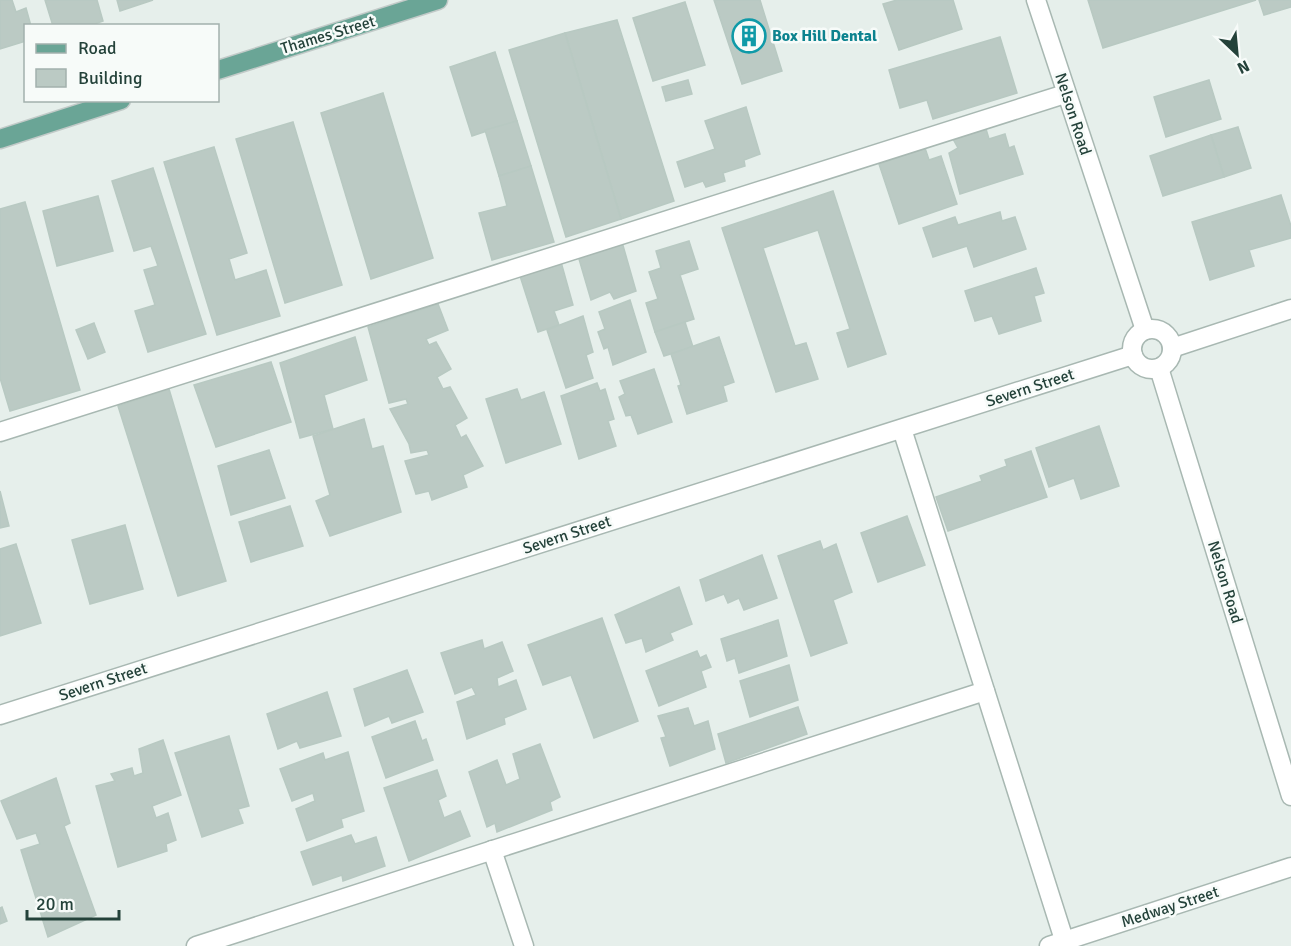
<svg xmlns="http://www.w3.org/2000/svg" width="1291" height="946" viewBox="0 0 1291 946" font-family="Signika,sans-serif">
  <style>
    .building { fill: #bbcac4; stroke: #b8c9c2; stroke-width: 1.5 }
    .lines { fill: none; stroke-linecap: round; stroke-linejoin: round }
    .minor-casing { stroke: #a8b8b2; stroke-width: 21 }
    .major-casing { stroke: #c2cac8; stroke-width: 21 }
    .minor { stroke: #fff; stroke-width: 18 }
    .major { stroke: #6aa596; stroke-width: 18 }
    .labels { text-anchor: middle; dominant-baseline: central; stroke-width: 5; stroke-linejoin: round; paint-order: stroke }
    .street-label { font-size: 16px; fill: #24423a; stroke: #f7fbf9 }
    .culture-label { font-size: 16px; font-weight: bold; fill: #0d838f; stroke: #f7fbf9; text-anchor: start }
  </style>
  <rect width="100%" height="100%" fill="#e6efeb"/>
  <g class="building">
    <polygon points="0,0 12,0 16,12 26,8 31,26 26,26 26,41 0,49"/>
    <polygon points="45,0 97,0 103,21 89,26 53,26"/>
    <polygon points="117,0 153,0 120,11"/>
    <polygon points="714,0 760,0 782,71 742,84"/>
    <polygon points="897,0 953,0 962,29 899,50 883,4"/>
    <polygon points="1088,0 1256,0 1103,48"/>
    <polygon points="1259,0 1291,0 1291,7 1264,15"/>
    <polygon points="685,2 705,65 653,81 633,18"/>
    <polygon points="617,20 674,201 621,219 565,33"/>
    <polygon points="565,33 621,219 566,237 509,50"/>
    <polygon points="1000,37 1017,93 933,119 927,100 900,108 889,70"/>
    <polygon points="495,52 517,121 472,136 450,67"/>
    <polygon points="688,80 692,94 666,101 662,87"/>
    <polygon points="1209,80 1221,119 1166,137 1154,97"/>
    <polygon points="383,93 433,258 371,279 321,113"/>
    <polygon points="746,107 760,154 744,160 745,166 723,173 725,181 706,187 703,181 685,187 677,162 715,149 705,121"/>
    <polygon points="517,121 531,166 499,176 485,130"/>
    <polygon points="293,122 342,285 285,303 236,139"/>
    <polygon points="1238,127 1251,168 1224,177 1211,135"/>
    <polygon points="986,129 989,139 1005,134 1009,148 1014,146 1023,174 960,194 949,153 958,148 953,139"/>
    <polygon points="1211,135 1224,177 1163,196 1150,156"/>
    <polygon points="214,147 247,253 229,259 235,280 266,270 280,316 217,335 164,162"/>
    <polygon points="925,148 929,160 941,156 957,204 899,224 879,164"/>
    <polygon points="531,166 554,242 492,260 479,213 507,206 499,176"/>
    <polygon points="153,168 206,334 148,352 135,311 155,305 144,270 158,266 151,246 134,251 112,181"/>
    <polygon points="833,191 886,354 848,367 837,333 850,329 818,230 763,248 795,346 806,343 818,379 776,392 722,228"/>
    <polygon points="1281,195 1291,226 1291,238 1249,250 1254,266 1210,280 1192,222"/>
    <polygon points="98,196 113,251 57,266 43,211"/>
    <polygon points="25,202 80,390 10,411 0,378 0,209"/>
    <polygon points="1000,212 1002,221 1015,217 1026,249 974,267 967,246 933,257 923,228 955,217 958,225"/>
    <polygon points="689,241 698,269 680,275 694,319 655,332 646,303 658,299 649,272 661,268 656,251"/>
    <polygon points="622,242 636,291 614,299 610,292 591,300 579,259"/>
    <polygon points="561,262 573,305 554,311 559,325 538,332 520,276"/>
    <polygon points="1036,268 1044,293 1034,296 1041,321 999,334 992,316 975,321 965,291"/>
    <polygon points="630,300 646,352 613,365 608,347 604,349 598,332 605,329 599,312"/>
    <polygon points="438,304 448,330 426,339 429,345 436,342 451,369 437,377 443,389 450,387 467,418 455,425 461,438 466,435 483,466 463,475 467,487 432,500 429,491 416,494 405,461 429,455 427,450 411,453 409,444 390,409 408,404 406,399 389,403 368,327"/>
    <polygon points="583,316 593,352 586,355 593,378 566,388 547,330"/>
    <polygon points="685,322 693,347 664,356 655,332"/>
    <polygon points="94,323 105,352 88,359 76,330"/>
    <polygon points="355,337 367,380 324,395 333,429 300,438 280,363"/>
    <polygon points="719,337 734,382 723,386 727,401 687,414 678,386 681,385 671,354"/>
    <polygon points="271,362 291,422 216,447 194,385"/>
    <polygon points="654,369 672,422 638,434 631,415 626,416 619,397 625,394 620,381"/>
    <polygon points="597,383 600,391 605,389 614,419 608,421 616,446 579,459 561,396"/>
    <polygon points="169,389 226,581 178,596 118,406"/>
    <polygon points="517,389 521,400 544,392 561,444 506,463 486,399"/>
    <polygon points="364,419 372,449 383,446 401,512 330,536 316,501 330,495 313,436"/>
    <polygon points="1099,426 1119,486 1081,499 1074,478 1049,487 1036,448"/>
    <polygon points="269,450 285,498 231,515 218,466"/>
    <polygon points="1031,451 1047,497 948,531 936,497 982,481 980,476 1007,466 1005,460"/>
    <polygon points="0,491 9,526 0,528"/>
    <polygon points="290,506 303,546 251,562 239,522"/>
    <polygon points="907,516 925,565 878,582 861,533"/>
    <polygon points="125,525 143,589 90,604 72,540"/>
    <polygon points="820,541 823,550 836,544 852,592 833,600 847,643 811,656 778,556"/>
    <polygon points="16,544 41,623 0,636 0,549"/>
    <polygon points="762,555 777,598 744,610 739,598 728,603 724,594 706,601 700,580"/>
    <polygon points="679,587 692,624 670,633 673,640 646,652 642,638 626,643 615,615"/>
    <polygon points="602,618 638,721 594,738 571,675 543,685 528,645"/>
    <polygon points="778,620 787,656 739,673 735,658 727,661 721,639"/>
    <polygon points="482,640 484,649 502,642 513,671 497,678 498,687 516,680 526,709 504,718 505,724 467,739 457,702 476,695 472,687 455,694 441,653"/>
    <polygon points="697,651 700,658 706,655 711,667 701,671 706,687 659,706 646,671"/>
    <polygon points="789,665 798,700 750,717 740,681"/>
    <polygon points="407,670 423,712 392,723 389,716 365,726 354,689"/>
    <polygon points="327,692 341,736 300,748 297,741 278,749 267,714"/>
    <polygon points="798,707 807,734 726,763 718,734"/>
    <polygon points="688,708 694,726 708,721 715,749 670,766 661,738 666,737 658,716"/>
    <polygon points="415,721 422,741 426,739 433,760 386,778 372,737"/>
    <polygon points="229,736 249,806 238,809 243,823 202,837 175,753"/>
    <polygon points="163,740 181,795 152,806 156,818 168,813 176,840 166,844 167,851 118,867 96,786 115,781 111,774 132,768 134,776 143,773 139,749"/>
    <polygon points="540,744 560,797 550,802 552,810 497,832 495,823 487,827 469,772 497,760 506,785 520,779 513,754"/>
    <polygon points="348,752 364,811 341,819 343,827 307,841 296,809 315,801 313,793 292,801 280,769 323,753 325,760"/>
    <polygon points="437,770 446,796 438,800 444,818 460,811 470,836 409,861 384,788"/>
    <polygon points="56,778 70,823 64,826 96,915 48,937 21,850 40,844 36,833 17,839 1,801"/>
    <polygon points="351,835 355,844 376,837 385,866 343,881 342,875 313,885 301,852"/>
    <polygon points="2,907 7,921 0,924 0,908"/>
  </g>
  <g class="lines">
    <defs>
      <g id="minor">
        <polyline points="1036,0 1145,330"/>
        <circle cx="1152" cy="349" r="20"/>
        <polyline points="1172,348 1291,309"/>
        <polyline points="1159,368 1291,796"/>
        <polyline points="902,429 1066,946"/>
        <polyline points="0,432 1065,94"/>
        <polyline points="0,715 1133,355"/>
        <polyline points="492,850 524,946"/>
        <polyline points="196,946 985,691"/>
        <polyline points="1049,946 1291,867"/>
      </g>
      <g id="major">
        <polyline points="218,70 438,0"/>
        <polyline points="0,139 121,100"/>
      </g>
    </defs>
    <use href="#minor" class="minor-casing"/>
    <use href="#major" class="major-casing"/>
    <use href="#minor" class="minor"/>
    <use href="#major" class="major"/>
  </g>
  <defs>
    <symbol id="building-ring" viewBox="-11 -11 22 22"><circle r="9.5" fill="#f7fbf9" stroke="#0f9aa8" stroke-width="1.5"/><path d="M-4-6H4V6H1V3H-1V6H-4ZM-2.5-4.3h1.7v1.8h-1.7ZM.8-4.3h1.7v1.8H.8ZM-2.5-1h1.7V.8h-1.7ZM.8-1h1.7V.8H.8Z" fill="#0f9aa8"/></symbol>
  </defs>
  <g fill-rule="evenodd">
    <use href="#building-ring" x="730" y="17" width="38" height="38"/>
  </g>
  <g class="labels">
    <g class="street-label">
      <text transform="translate(328 35) rotate(-17)">Thames Street</text>
      <text transform="translate(1073 114) rotate(72)">Nelson Road</text>
      <text transform="translate(1030 388) rotate(-18)">Severn Street</text>
      <text transform="translate(567 535) rotate(-18)">Severn Street</text>
      <text transform="translate(1225 582) rotate(73)">Nelson Road</text>
      <text transform="translate(103 682) rotate(-18)">Severn Street</text>
      <text transform="translate(1170 907) rotate(-18)">Medway Street</text>
    </g>
    <g class="culture-label">
      <text x="772" y="36">Box Hill Dental</text>
    </g>
  </g>
  <rect x="24" y="24" width="195" height="78" fill="#f7fbf9" stroke="#a3b1ad" stroke-width="1.5"/>
  <rect x="36" y="44" width="30" height="9" fill="#6aa596" stroke="#a3b1ad" stroke-width="1.5"/>
  <text x="78" y="54" font-size="18" fill="#24423a">Road</text>
  <rect x="36" y="69" width="30" height="18" fill="#bbcac4" stroke="#a3b1ad" stroke-width="1.5"/>
  <text x="78" y="84" font-size="18" fill="#24423a">Building</text>
  <g transform="translate(1237 54) rotate(154)" stroke="#f7fbf9" stroke-width="4.5" paint-order="stroke">
  <path d="M0-4.5L10 22L0 15L-10 22Z" fill="#24423a"/>
  <text y="-9" font-size="16" font-weight="bold" text-anchor="middle" fill="#24423a">N</text>
  </g>
  <path d="M27 910v9h92v-9" fill="none" stroke="#24423a" stroke-width="3"/>
  <text x="36" y="910" font-size="18" fill="#24423a" stroke="#f7fbf9" stroke-width="4.5" paint-order="stroke">20 m</text>
</svg>
